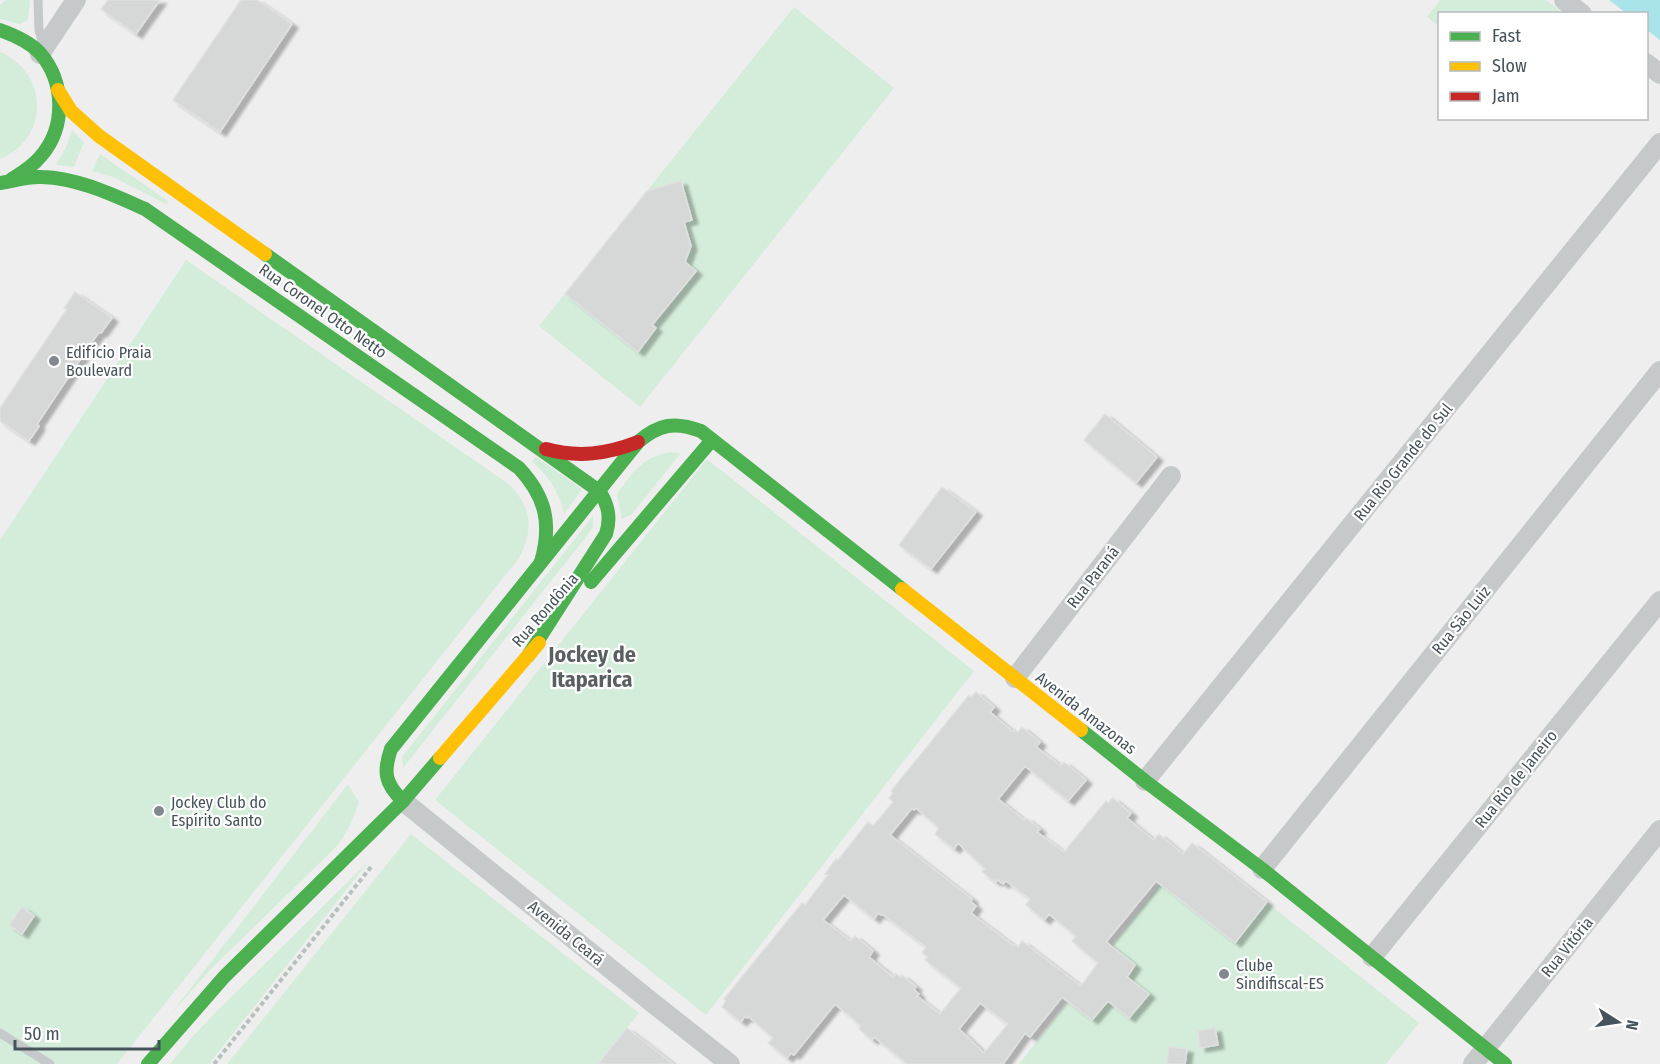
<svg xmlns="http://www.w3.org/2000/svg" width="1660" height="1064" viewBox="0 0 1660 1064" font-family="'Fira Sans Condensed',sans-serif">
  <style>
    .green { fill: #d4edda }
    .water { fill: #a9e4ea }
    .building { fill: #d6d7d7; stroke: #e0e0e1; stroke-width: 1.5; fill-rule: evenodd; filter: url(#shadow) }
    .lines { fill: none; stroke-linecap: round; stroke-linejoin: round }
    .path { stroke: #b5c1bc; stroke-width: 4; stroke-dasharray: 4.5 3; stroke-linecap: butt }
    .lane { stroke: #c6c9ca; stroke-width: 9 }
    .street { stroke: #c6c9ca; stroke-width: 20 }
    .fast { stroke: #4caf50; stroke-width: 14 }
    .slow { stroke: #ffc107; stroke-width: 14 }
    .jam { stroke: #c62828; stroke-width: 14 }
    .poi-dot { fill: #81898e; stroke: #fff; stroke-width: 2 }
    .labels { text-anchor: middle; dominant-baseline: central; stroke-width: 4.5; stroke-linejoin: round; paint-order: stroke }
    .street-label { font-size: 16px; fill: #46535a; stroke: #fff }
    .poi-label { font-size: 16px; fill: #46535a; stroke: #fff; text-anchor: start }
    .district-label { font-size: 22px; font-weight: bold; fill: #5a5f62; stroke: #fff }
  </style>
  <defs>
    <filter id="shadow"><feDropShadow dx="6" dy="4" stdDeviation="1.5" flood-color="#0004"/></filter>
  </defs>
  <rect width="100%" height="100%" fill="#efeeee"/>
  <g class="green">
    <polygon points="6,0 30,0 28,20 20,24 0,19 0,5"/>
    <polygon points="1440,0 1546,0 1563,13 1440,14 1439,26 1427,17"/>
    <polygon points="794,7 894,88 640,407 539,326"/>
    <path d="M 0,52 C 49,73 50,138 0,159 Z"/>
    <polygon points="72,130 84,142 74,167 56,165 66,147"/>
    <polygon points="100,154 168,201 166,204 113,177 92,171"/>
    <path d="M 186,260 L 510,485 C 532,509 534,529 519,558 L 117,1064 L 0,1064 L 0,540 Z"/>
    <path d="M 671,452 L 681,453 L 632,514 L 622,519 L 617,494 C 633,472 642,457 671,452 Z"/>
    <path d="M 536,457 L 582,489 L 564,514 C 559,492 549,476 532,462 Z"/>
    <polygon points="707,459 974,671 706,1015 435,800"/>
    <polygon points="593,516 593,528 403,768 402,757"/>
    <path d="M 348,784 L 359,802 C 353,820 347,834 335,848 L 212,968 L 170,1015 Z"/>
    <polygon points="411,834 639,1013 598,1064 227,1064"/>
    <polygon points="1192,843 1419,1023 1386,1064 1019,1064"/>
    <polygon points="369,861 209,1064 170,1064 192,1037 214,1014"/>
  </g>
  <polygon class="water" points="1609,0 1660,0 1660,40 1647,30 1646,14 1626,13"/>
  <g class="building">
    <polygon points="108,0 160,0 136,34 101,9"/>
    <polygon points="241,0 257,0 292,24 220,132 173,100"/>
    <polygon points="681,181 692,220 684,222 691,246 685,262 696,271 652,325 656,328 638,352 565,294 647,191"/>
    <polygon points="75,292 112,318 101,333 99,332 85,352 37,424 39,426 29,441 0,421 0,408 67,309 64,308"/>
    <polygon points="1105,414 1157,457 1136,483 1084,440"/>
    <polygon points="942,487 976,512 931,569 899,545"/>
    <path d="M 976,692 L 994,707 L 990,712 L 1013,732 L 1015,730 L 1018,732 L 1022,727 L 1040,742 L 1036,747 L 1061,766 L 1064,762 L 1086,780 L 1068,801 L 1025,766 L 998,799 L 1024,820 L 1026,818 L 1040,829 L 1037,832 L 1064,852 L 1106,801 L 1108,803 L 1113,798 L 1131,813 L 1127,818 L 1151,838 L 1154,840 L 1159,834 L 1183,854 L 1192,843 L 1267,902 L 1235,943 L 1156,881 L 1106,942 L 1135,965 L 1127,977 L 1149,994 L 1129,1018 L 1108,1001 L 1092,1020 L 1062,997 L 1030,1037 L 1025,1033 L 1003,1064 L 907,1064 L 874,1037 L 872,1040 L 859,1029 L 861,1026 L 835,1004 L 794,1055 L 791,1053 L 787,1058 L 768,1043 L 773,1038 L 749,1017 L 747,1018 L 745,1016 L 741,1022 L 722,1007 L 726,1001 L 724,999 L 802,903 L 805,905 L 828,875 L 825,874 L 836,859 L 838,860 L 868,822 L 873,826 L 893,802 L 889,798 L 893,793 L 891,791 L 969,695 L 971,697 ZM 912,808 L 914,810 L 916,808 L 939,828 L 935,834 L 954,849 L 958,843 L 985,869 L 982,872 L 996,882 L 998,880 L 1003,884 L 1006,881 L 1030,899 L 1026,905 L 1044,920 L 1049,914 L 1076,936 L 1072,941 L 1098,963 L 1081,986 L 1022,941 L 1018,947 L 1015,944 L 1014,946 L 971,913 L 976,906 L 971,902 L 972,899 L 890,835 ZM 844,895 L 874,919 L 878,913 L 881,915 L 882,914 L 926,947 L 922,953 L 928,957 L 925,960 L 961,988 L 940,1014 L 917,996 L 919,994 L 914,990 L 916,987 L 902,975 L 901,977 L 896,974 L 893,977 L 869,957 L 873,951 L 855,936 L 851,941 L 823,920 ZM 980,1003 L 1008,1024 L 984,1053 L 959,1029 Z"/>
    <polygon points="22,907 34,916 22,934 9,925"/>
    <polygon points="627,1028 673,1064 598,1064"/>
    <polygon points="1215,1028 1218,1045 1200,1048 1198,1031"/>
    <polygon points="1169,1047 1187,1049 1185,1064 1167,1064"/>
  </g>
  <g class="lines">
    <polyline class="path" points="214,1064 371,867"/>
    <g class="lane">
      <polyline points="38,0 39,30 44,47"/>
      <polyline points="0,1033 50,1064"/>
    </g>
    <g class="street">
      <polyline points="1564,0 1582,14"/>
      <polyline points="40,54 76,0"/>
      <polyline points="1646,63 1660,74"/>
      <polyline points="1015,678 1171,476"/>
      <polyline points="1145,781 1660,143"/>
      <polyline points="403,801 649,1000 730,1064"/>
      <polyline points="1262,869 1660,371"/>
      <polyline points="1372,957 1660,601"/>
      <polyline points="1473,1064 1660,830"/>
    </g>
    <g class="fast">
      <path d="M 0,30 C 14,35 30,42 40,53 C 65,82 66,127 41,156 C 33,166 23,172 12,179"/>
      <path d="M 0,183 C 14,181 28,176 42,177 C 78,178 113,195 145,209 L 519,468 C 546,497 552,524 541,562"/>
      <path d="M 265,254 L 599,491 C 609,505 611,518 606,534 L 528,656"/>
      <polyline points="591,582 712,440"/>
      <polyline points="1081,730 1145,781 1262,869 1505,1064"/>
      <path d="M 403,801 C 385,784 383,772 391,749 L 638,442 C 659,424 675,421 701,431 L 902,589"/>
      <polyline points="148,1064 224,977 403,801 440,758"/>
    </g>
    <g class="slow">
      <polyline points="58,90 71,111 99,136 265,254"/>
      <polyline points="902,589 1081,730"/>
      <polyline points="440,758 539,643"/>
    </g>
    <path class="jam" d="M 546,449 C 578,458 607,454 638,442"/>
  </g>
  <g class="poi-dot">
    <circle cx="54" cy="361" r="6"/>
    <circle cx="159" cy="811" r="6"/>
    <circle cx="1224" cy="974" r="6"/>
  </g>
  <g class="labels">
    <g class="street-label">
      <text transform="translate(323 311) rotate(35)">Rua Coronel Otto Netto</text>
      <text transform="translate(1403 462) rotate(-51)">Rua Rio Grande do Sul</text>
      <text transform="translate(1093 577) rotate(-52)">Rua Paraná</text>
      <text transform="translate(545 610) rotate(-49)">Rua Rondônia</text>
      <text transform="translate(1461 620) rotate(-51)">Rua São Luiz</text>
      <text transform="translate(1086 713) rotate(38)">Avenida Amazonas</text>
      <text transform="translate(1516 779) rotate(-51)">Rua Rio de Janeiro</text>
      <text transform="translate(566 933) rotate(39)">Avenida Ceará</text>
      <text transform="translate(1567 947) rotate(-51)">Rua Vitória</text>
    </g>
    <g class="poi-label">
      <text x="66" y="352">Edifício Praia<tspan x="66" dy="18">Boulevard</tspan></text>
      <text x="171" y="802">Jockey Club do<tspan x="171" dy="18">Espírito Santo</tspan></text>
      <text x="1236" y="965">Clube<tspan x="1236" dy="18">Sindifiscal-ES</tspan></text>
    </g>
    <g class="district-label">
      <text x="592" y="654">Jockey de<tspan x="592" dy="25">Itaparica</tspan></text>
    </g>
  </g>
  <rect x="1438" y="12" width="210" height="108" fill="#ffffff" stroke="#b5babd" stroke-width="1.5"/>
  <rect x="1450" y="32" width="30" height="9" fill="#4caf50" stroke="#b5babd" stroke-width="1.5"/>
  <text x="1492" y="42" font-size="18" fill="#46535a">Fast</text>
  <rect x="1450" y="62" width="30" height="9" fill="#ffc107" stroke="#b5babd" stroke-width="1.5"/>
  <text x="1492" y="72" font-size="18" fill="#46535a">Slow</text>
  <rect x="1450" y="92" width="30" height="9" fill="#c62828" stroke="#b5babd" stroke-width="1.5"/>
  <text x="1492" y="102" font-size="18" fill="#46535a">Jam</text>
  <g transform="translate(1618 1022) rotate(102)" stroke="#ffffff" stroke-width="4.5" paint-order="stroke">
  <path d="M0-4.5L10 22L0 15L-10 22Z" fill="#46535a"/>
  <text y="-9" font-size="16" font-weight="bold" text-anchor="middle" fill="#46535a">N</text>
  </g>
  <path d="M15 1040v9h144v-9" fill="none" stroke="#46535a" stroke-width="3"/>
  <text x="24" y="1040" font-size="18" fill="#46535a" stroke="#ffffff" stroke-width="4.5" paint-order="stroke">50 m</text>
</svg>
